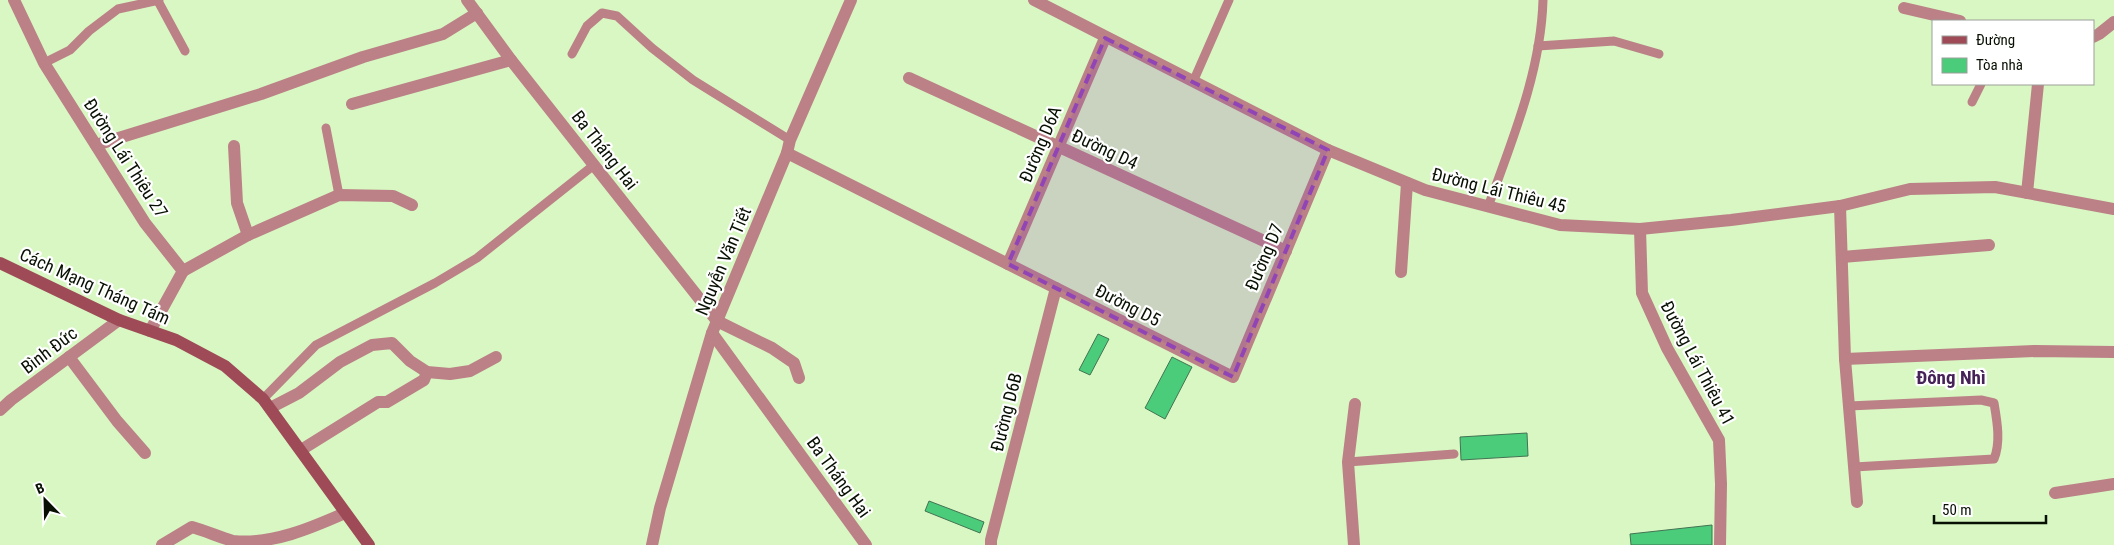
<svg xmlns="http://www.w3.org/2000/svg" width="2114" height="545" viewBox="0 0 2114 545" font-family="'Roboto Condensed',sans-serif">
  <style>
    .building { fill: #4acc7b; stroke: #437352 }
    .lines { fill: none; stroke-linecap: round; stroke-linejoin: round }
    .service { stroke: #bb8186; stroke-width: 9 }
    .minor { stroke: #bb8186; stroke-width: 12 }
    .tertiary { stroke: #bb8186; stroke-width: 12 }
    .secondary { stroke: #9e4b57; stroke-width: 12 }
    .marked { fill: #9044b5; fill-opacity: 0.2; stroke: #9044b5; stroke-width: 4; stroke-dasharray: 10 6; stroke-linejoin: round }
    .labels { text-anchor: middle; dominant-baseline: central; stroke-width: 4.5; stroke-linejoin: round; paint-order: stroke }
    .street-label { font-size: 18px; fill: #071002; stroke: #fff }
    .neighbourhood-label { font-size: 19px; font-weight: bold; fill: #462258; stroke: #fff }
  </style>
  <rect width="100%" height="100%" fill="#d8f7c3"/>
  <g class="building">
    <polygon points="1098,334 1109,339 1090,375 1079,370"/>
    <polygon points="1172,357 1192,367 1165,419 1145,408"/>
    <polygon points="1527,433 1528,456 1461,460 1460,437"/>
    <polygon points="929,501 984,522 980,533 925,511"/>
    <polygon points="1712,525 1712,545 1631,545 1630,534"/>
  </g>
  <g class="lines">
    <g class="service">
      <polyline points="158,1 185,51"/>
      <polyline points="1538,46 1614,41 1659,54"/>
      <polyline points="572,54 587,26 602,13 617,16 652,48 693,80 790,140"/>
      <polyline points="44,63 70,50 89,31 118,9 159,0"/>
      <polyline points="1193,82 1229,0"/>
      <polyline points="1972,102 1981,84"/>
      <polyline points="326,128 339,195"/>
      <path d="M 1488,207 C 1512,141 1541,71 1543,0"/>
      <polyline points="263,399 316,345 435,283 477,258 594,165"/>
      <path d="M 1849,406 L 1981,400 L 1994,403 C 1997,421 2001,442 1994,459 L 1854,467"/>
      <polyline points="1348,462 1454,454"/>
    </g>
    <g class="minor">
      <polyline points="14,0 44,63 145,223 183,271 150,331"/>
      <polyline points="1034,0 1328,150 1425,190 1560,225 1640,229 1731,220 1840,206 1910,189 1995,187 2114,209"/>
      <polyline points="1904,8 1960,21"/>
      <polyline points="2093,37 2099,34 2114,22"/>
      <polyline points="909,78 1286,251"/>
      <polyline points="352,104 511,60"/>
      <polyline points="96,145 261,94 363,57 443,34 477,13"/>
      <polyline points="234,146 237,203 248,235"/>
      <polyline points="787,153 1233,377 1328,150"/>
      <polyline points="2027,193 2038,84"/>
      <polyline points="1840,206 1845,359 1857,502"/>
      <polyline points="1640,229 1642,293 1667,348 1719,440 1721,484 1720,545"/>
      <polyline points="1842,257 1989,245"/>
      <polyline points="1008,264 1105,38"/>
      <polyline points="183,271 248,235 339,195 393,196 412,205"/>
      <polyline points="1401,272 1407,183"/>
      <polyline points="717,321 772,348 794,363 799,378"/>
      <polyline points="69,357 117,421 145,453"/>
      <polyline points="1845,359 2035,351 2114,352"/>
      <polyline points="270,408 299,393 340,362 372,345 392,343 410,361 427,372 450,374 470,371 496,357"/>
      <polyline points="301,450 378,402 387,402 424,380 427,372"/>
      <polyline points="2055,493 2114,484"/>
      <path d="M 162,545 L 192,527 C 206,531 219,537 233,541 C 272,545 311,528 345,513"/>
      <polyline points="991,545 991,540 1056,288"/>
      <polyline points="1354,545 1348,462 1355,404"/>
    </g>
    <g class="tertiary">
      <polyline points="467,0 511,60 717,321"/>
      <polyline points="712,333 866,545"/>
      <polyline points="0,410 11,400 119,320"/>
      <polyline points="652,545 660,508 712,333 787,153 790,140 851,0"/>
    </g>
    <polyline class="secondary" points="0,263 119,320 176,340 225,366 263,399 369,545"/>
  </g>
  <path class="marked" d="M 1105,38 L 1328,150 L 1233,377 L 1008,264 Z"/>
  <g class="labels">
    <g class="street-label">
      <text transform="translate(1040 144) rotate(-67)">Đường D6A</text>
      <text transform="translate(1105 149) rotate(25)">Đường D4</text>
      <text transform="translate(605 150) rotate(52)">Ba Tháng Hai</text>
      <text transform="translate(126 158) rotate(57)">Đường Lái Thiêu 27</text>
      <text transform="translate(1499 190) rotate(14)">Đường Lái Thiêu 45</text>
      <text transform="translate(1264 257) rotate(-67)">Đường D7</text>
      <text transform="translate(723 261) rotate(-67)">Nguyễn Văn Tiết</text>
      <text transform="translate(95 286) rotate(24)">Cách Mạng Tháng Tám</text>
      <text transform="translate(1128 305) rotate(27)">Đường D5</text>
      <text transform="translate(49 350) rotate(-37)">Bình Đức</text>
      <text transform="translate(1698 363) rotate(62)">Đường Lái Thiêu 41</text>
      <text transform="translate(1006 412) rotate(-76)">Đường D6B</text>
      <text transform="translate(839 477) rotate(54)">Ba Tháng Hai</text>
    </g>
    <g class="neighbourhood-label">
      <text x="1951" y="377">Đông Nhì</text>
    </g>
  </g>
  <rect x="1932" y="20" width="162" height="65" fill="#ffffff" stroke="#9c9f9a"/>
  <rect x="1942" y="36" width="25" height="8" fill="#9e4b57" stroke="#9c9f9a"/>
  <text x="1976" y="45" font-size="15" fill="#071002">Đường</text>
  <rect x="1942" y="58" width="25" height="15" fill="#4acc7b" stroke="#9c9f9a"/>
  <text x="1976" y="70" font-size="15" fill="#071002">Tòa nhà</text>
  <g transform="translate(45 500) rotate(337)" stroke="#ffffff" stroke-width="4" paint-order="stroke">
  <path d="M0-4L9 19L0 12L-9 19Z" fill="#071002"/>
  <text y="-8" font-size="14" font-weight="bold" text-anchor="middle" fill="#071002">B</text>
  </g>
  <path d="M1934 515v8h112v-8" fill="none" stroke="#071002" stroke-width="2.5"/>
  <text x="1942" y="515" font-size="15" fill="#071002" stroke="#ffffff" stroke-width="4" paint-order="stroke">50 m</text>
</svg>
